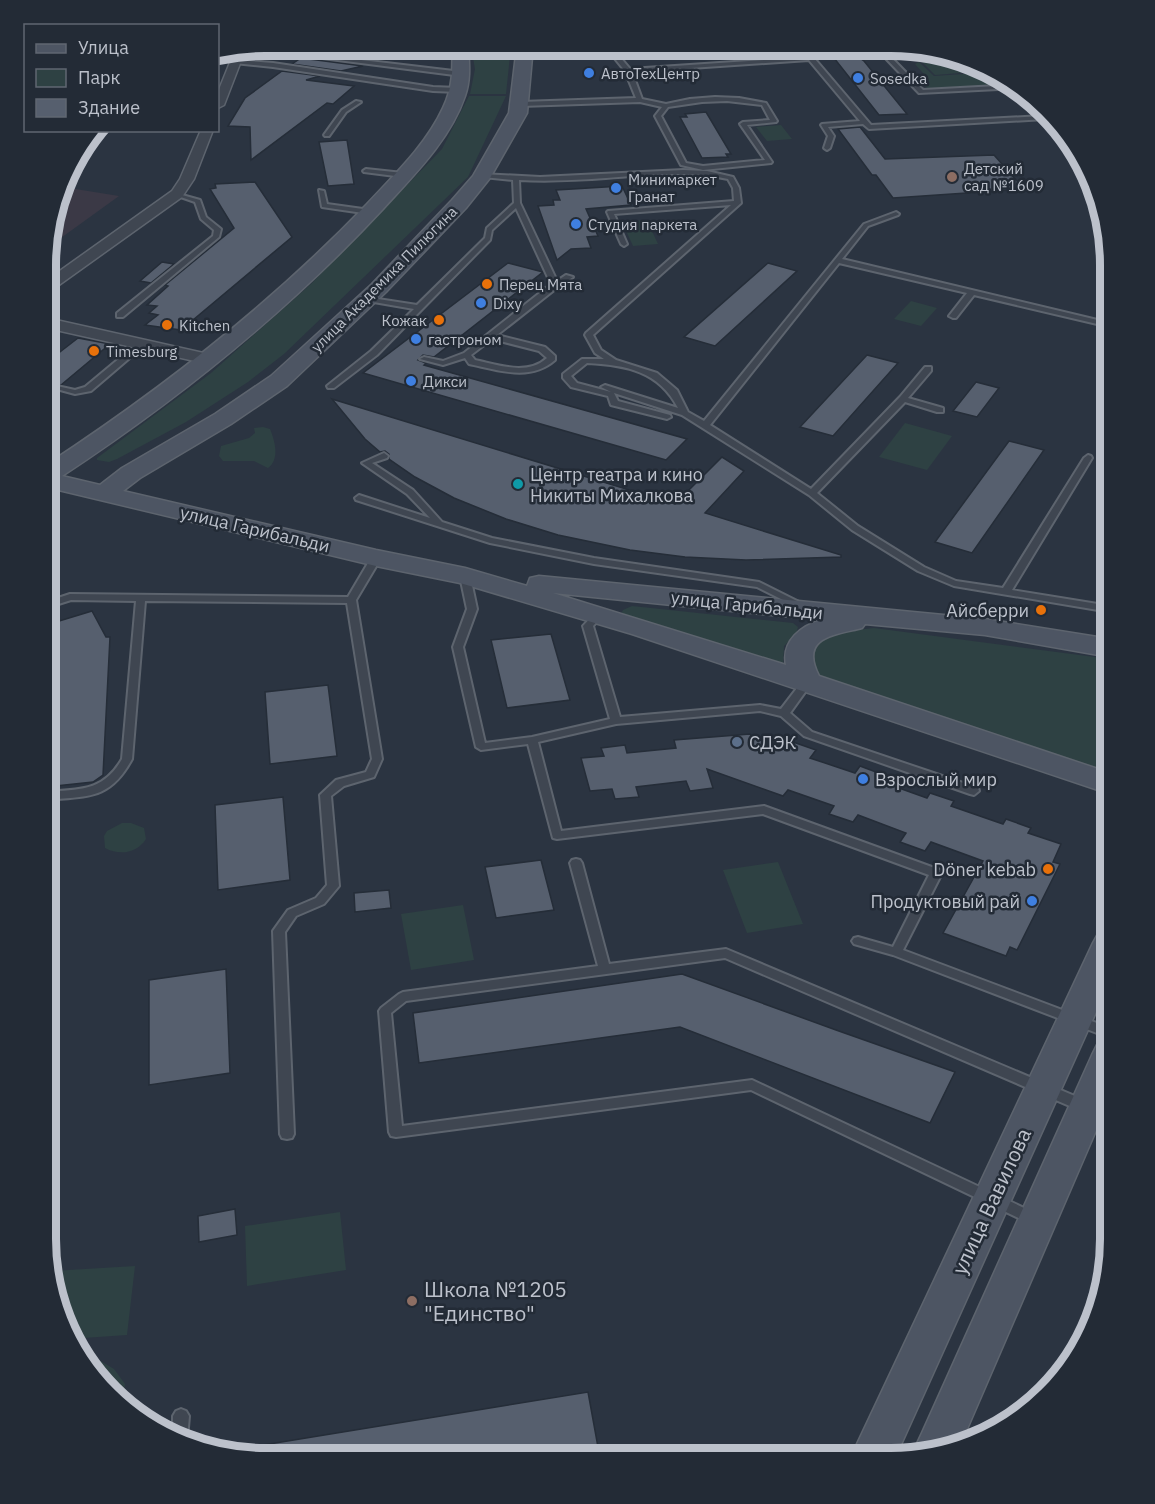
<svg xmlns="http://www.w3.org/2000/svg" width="1155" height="1504" viewBox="0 0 1155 1504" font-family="'IBM Plex Sans',sans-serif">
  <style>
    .medical { fill: #3b3946 }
    .green { fill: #2e4143 }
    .building { fill: #565f6e; stroke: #252d38; stroke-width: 1.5 }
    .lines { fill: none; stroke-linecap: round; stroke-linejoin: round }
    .lane-casing { stroke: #5d646e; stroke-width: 4 }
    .street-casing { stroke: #5d646e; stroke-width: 3 }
    .secondary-casing { stroke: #5d646e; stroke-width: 3 }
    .lane { fill: #3f4651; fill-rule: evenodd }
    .street { fill: #3f4651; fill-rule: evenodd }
    .secondary { fill: #4d5563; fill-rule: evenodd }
    .shop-dot { fill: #3f7fe0; stroke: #232b36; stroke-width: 2 }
    .education-dot { fill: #8d6e63; stroke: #232b36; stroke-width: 2 }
    .food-dot { fill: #e8710a; stroke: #232b36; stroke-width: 2 }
    .culture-dot { fill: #0f9aa8; stroke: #232b36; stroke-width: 2 }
    .service-dot { fill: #5c6f8a; stroke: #232b36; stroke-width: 2 }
    .labels { text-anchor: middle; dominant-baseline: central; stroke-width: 5; stroke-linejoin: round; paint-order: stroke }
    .far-poi-label { font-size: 15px; fill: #bcc1cb; stroke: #232b36; text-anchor: start }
    .far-street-label { font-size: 15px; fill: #bcc1cb; stroke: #232b36 }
    .poi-label { font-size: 18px; fill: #bcc1cb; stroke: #232b36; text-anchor: start }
    .street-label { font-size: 18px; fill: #bcc1cb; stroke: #232b36 }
    .near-street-label { font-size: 21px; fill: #bcc1cb; stroke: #232b36 }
    .near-poi-label { font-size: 21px; fill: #bcc1cb; stroke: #232b36; text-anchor: start }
    .rim { fill: none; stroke: #bcc1cb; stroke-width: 8 }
  </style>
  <rect width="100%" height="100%" fill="#2b3441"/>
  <polygon class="medical" points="63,187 119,196 47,248 47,235"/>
  <g class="green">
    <polygon points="471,46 511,46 506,94 470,94 475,69"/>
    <polygon points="950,58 965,64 973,72 935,75 921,61"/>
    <polygon points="919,62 934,76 978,73 971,66 1015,85 928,89 924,85 929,80 915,64"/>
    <polygon points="469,96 506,96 468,177 284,354 248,382 186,422 117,459 109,462 97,460 97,458 211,373 311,284 442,149"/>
    <polygon points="781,125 792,139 767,141 756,127"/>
    <polygon points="647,220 658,244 633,246 622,222"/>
    <polygon points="911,301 937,308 921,326 894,319"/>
    <polygon points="905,423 952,436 927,470 879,457"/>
    <path d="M 263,427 L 270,429 C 275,441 280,459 268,468 L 254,461 L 223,461 L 219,456 L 221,446 L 249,438 L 255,433 L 254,428 Z"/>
    <polygon points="632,606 793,623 798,627 796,634 784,646 783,666 619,618 623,610"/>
    <polygon points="874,628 1110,659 1110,774 822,681 814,669 809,655 829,633"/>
    <path d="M 122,823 L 131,823 L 144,828 L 146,839 C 137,853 120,856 105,848 L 104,836 L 107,831 Z"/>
    <polygon points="778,862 803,924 747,933 723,870"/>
    <polygon points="463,905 474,960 411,970 401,914"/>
    <polygon points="340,1212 346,1270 247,1286 245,1226"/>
    <polygon points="135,1266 127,1335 69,1339 52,1271"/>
    <polygon points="99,1360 114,1369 125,1384 123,1400 88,1361"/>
  </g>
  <g class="building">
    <polygon points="318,45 415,45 416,52 384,60 309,52"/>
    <polygon points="858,57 864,61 907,114 879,115 834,58"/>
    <polygon points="301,58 363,66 341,71 292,64"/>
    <polygon points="282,71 320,76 306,80 354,86 333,104 327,103 251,160 250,127 228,126 245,98"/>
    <polygon points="706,112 731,154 726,154 728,157 702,158 680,117 687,117 685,114"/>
    <polygon points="860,127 885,159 994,155 1024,189 893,198 876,175 872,175 838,129"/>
    <polygon points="347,140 354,184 328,186 319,142"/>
    <polygon points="255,182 292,237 181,330 145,325 158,315 149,313 157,306 147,305 168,286 165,285 234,228 210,189 216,188 215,184"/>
    <polygon points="622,186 631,205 586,209 598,236 587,237 591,248 571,249 557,260 538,206 554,205 553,200 560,200 556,190"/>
    <polygon points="162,262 174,264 151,283 140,281"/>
    <polygon points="508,263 543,272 434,357 423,355 418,360 426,363 424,365 687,439 666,460 363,373"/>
    <polygon points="768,263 797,271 715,346 684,337"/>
    <polygon points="78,338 110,344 61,385 52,386 51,389 53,390 47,396 47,362"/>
    <polygon points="867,355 898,363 833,436 800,427"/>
    <polygon points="976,382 999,388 977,417 953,411"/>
    <polygon points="332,399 675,504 722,457 744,471 705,513 841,555 841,557 746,560 685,557 630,550 558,535 506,519 454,498 415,477 389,459 389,454 385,451 380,452 365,439"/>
    <polygon points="1009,441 1044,450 972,553 935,542"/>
    <polygon points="92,611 106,637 110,637 103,775 93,782 46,787 46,625"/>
    <polygon points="551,634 570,700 507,708 491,640"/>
    <polygon points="328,685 337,756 270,764 265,692"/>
    <polygon points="750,734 752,737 787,750 793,742 816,750 810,758 855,773 860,766 884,775 879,781 927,798 930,793 954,801 951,806 1003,824 1006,819 1031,828 1028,833 1061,844 1053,862 1060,864 1017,950 1010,947 1006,956 943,933 983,861 931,842 925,851 900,842 906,833 858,815 853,822 829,814 834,806 788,790 783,796 707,769 713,788 690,791 686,781 636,787 639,797 615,799 612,789 590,791 581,758 604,756 601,748 625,745 627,753 676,748 674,740"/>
    <polygon points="283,797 290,880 218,890 215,805"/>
    <polygon points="541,860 554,910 496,918 485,867"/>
    <polygon points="389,890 391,908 355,912 354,893"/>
    <polygon points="226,969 230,1073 149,1085 149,980"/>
    <polygon points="682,974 836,1030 955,1072 930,1123 680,1027 419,1063 413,1013"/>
    <polygon points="235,1209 237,1235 199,1242 198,1216"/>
    <polygon points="588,1392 600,1458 252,1457 251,1447"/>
  </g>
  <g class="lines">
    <defs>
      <g id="lane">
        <path d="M 608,46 L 614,46 L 614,50 L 630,69 L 808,57 L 807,47 L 851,47 L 848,49 L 813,51 L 814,58 L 871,125 L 1043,116 L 1046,119 L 869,129 L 863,124 L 828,127 L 834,136 L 830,148 L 827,150 L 824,148 L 828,136 L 821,125 L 822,124 L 860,121 L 809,60 L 632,72 L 642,99 L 666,104 L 690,99 L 715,97 L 739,98 L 766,103 L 777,121 L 776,122 L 747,125 L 772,162 L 771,163 L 703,170 L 681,165 L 655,116 L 662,107 L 640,102 L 521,106 L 518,104 L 521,102 L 636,98 L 625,71 L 608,50 ZM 727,101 L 762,105 L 770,120 L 743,122 L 740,124 L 765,160 L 703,166 L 686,163 L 661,116 L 668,107 L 702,102 Z"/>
        <polygon points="252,47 462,72 465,74 462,76 244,48"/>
        <polygon points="875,47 881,47 923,90 1016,85 1018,88 919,93"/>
        <polygon points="236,60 273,63 433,87 458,88 461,90 458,92 433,91 273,67 234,63 234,61"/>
        <polygon points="356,101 361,102 346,112 329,136 325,136 324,135 342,110"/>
        <polygon points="366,169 403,173 406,175 403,177 364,172 363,171"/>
        <path d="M 683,170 L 707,171 L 733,177 L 739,188 L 741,203 L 593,335 L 601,350 L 616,360 L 657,373 L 677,390 L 688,412 L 704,421 L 864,224 L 896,212 L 899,214 L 898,215 L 868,226 L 842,259 L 1110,323 L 1110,327 L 974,295 L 956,318 L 953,318 L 949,316 L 967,293 L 839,263 L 710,425 L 811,489 L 900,397 L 925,367 L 931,367 L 931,371 L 908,398 L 943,408 L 943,412 L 937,412 L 905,402 L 817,493 L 858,526 L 924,567 L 956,581 L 1003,588 L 1084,458 L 1088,455 L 1091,456 L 1092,458 L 1012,590 L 1110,606 L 1110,612 L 954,586 L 918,571 L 852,530 L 809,495 L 682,415 L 614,393 L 618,401 L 670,415 L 671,417 L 667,419 L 611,405 L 608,396 L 571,387 L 563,378 L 563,374 L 582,359 L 604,359 L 595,353 L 585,335 L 586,333 L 731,205 L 614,214 L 627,244 L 624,246 L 621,244 L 607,212 L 608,211 L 734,201 L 733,188 L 728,179 C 696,172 664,174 631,176 C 594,179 556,182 519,180 L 520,203 L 557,281 L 566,275 L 573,277 L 558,287 L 497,335 L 545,347 L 555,356 L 555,360 C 530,382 498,370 469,364 L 465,358 L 443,365 L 420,359 L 424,357 L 443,361 L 464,353 L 551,284 L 516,208 L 492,230 L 490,240 L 377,355 L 334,388 L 328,388 L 327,386 L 371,351 L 414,309 L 368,301 L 364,299 L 365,297 L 417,305 L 485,238 L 487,228 L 514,203 L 513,180 L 483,177 L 481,176 L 481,174 L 540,177 ZM 492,339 L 539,351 L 547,358 C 527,376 499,365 475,360 L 471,355 ZM 587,363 C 626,365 659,371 678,408 L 605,385 L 601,387 L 611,392 L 577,383 L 571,376 Z"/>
        <polygon points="319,190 324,191 327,204 370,210 373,212 370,214 322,207"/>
        <polygon points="175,193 200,200 206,217 221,229 219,237 123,317 117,317 117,313 213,236 214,230 201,219 195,202 175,195"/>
        <polygon points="56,323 63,325 50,337 47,337 47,331"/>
        <polygon points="139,342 146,344 91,391 75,394 53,388 57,386 75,390 85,387"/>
        <polygon points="384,453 388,456 387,458 372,463 413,490 442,522 492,538 594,558 759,582 809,607 804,610 801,609 757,587 594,564 490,543 356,500 355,498 359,495 430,518 407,494 362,463"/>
        <path d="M 376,555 L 381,558 L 356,600 L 382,759 L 374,777 L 344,786 L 331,796 L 339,886 L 324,904 L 296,916 L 285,932 L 294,1134 L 292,1138 L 287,1139 L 282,1138 L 280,1134 L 273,931 L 288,910 L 316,898 L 327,885 L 320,795 L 336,780 L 366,772 L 372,759 L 347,603 L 145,601 L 132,759 C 110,800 88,796 46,800 L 46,792 C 80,789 103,792 122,759 L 136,601 L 71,600 L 46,608 L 46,602 L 70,594 L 348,597 L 371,558 Z"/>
        <polygon points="465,573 470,576 477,609 463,647 485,743 532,737 610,719 583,626 595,613 598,612 603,615 593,626 620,717 760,705 781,709 804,679 808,678 813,681 790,713 812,732 978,788 979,791 974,795 970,794 804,736 781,716 760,711 616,724 538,742 561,831 764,806 940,870 942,873 903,950 1110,1028 1110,1038 893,955 854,944 852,941 854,938 858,937 893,947 929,875 763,814 557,839 553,838 528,744 481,750 476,747 453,647 467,609 460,576"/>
        <polygon points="576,859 580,860 582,863 609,964 726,949 1089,1102 1090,1106 1089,1110 1084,1111 1079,1110 725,958 406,1001 391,1013 402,1126 752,1080 1039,1215 1041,1219 1039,1223 1034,1225 1029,1223 751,1090 396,1137 391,1136 389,1132 379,1011 381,1008 399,994 403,992 598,966 570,863 572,860"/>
        <polygon points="181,1409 186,1411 189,1416 187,1439 173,1433 173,1416 176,1411"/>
      </g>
      <g id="street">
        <polygon points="246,48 224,105 218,108 218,92 235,50"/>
        <polygon points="201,130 213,130 194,179 182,197 52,290 47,291 47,280 172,191 180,179"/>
        <polygon points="47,318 208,354 216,359 208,364 47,328"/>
      </g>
      <g id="secondary">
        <path d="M 452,46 L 468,46 C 469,63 471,79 465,96 C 450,140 414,175 383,209 C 287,312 179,399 62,476 L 100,485 L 122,468 L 215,414 L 271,376 L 372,284 L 452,200 L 473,176 L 509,113 L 517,46 L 533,46 L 527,113 L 490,178 L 466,208 L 386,292 L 287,386 L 231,424 L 140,478 L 123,491 L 376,550 L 465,568 L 527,586 L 530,578 L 539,576 L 985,619 L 1110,639 L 1110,657 L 985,635 L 865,624 L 862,628 C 834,635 799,637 819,676 L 1110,773 L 1110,794 L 632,634 L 460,583 L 376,566 L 46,487 L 46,465 C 162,389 271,304 367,204 C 394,175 426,145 443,108 C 453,87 453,68 452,46 ZM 553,593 L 822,620 C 802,625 781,641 786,665 Z"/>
        <polygon points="1110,931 1110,981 895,1458 850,1459 1093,943 1098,934"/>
        <polygon points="1110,1041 1110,1098 961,1443 917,1453 915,1448 922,1433 1092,1055 1097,1045"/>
      </g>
    </defs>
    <use href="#lane" class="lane-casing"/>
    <use href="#street" class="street-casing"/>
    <use href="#secondary" class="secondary-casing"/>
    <use href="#lane" class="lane"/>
    <use href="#street" class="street"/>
    <use href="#secondary" class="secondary"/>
  </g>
  <g class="shop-dot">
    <circle cx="589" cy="73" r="6"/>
    <circle cx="858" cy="78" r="6"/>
    <circle cx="616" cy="188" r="6"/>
    <circle cx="576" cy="224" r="6"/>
    <circle cx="481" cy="303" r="6"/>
    <circle cx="416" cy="339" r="6"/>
    <circle cx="411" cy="381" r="6"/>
    <circle cx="863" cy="779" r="6"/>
    <circle cx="1032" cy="901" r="6"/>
  </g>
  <g class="education-dot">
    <circle cx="952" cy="177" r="6"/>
    <circle cx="412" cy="1301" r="6"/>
  </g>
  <g class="food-dot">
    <circle cx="487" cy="284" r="6"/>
    <circle cx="439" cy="320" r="6"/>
    <circle cx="167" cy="325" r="6"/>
    <circle cx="94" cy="351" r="6"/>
    <circle cx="1041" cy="610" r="6"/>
    <circle cx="1048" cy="869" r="6"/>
  </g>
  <circle class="culture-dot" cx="518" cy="484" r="6"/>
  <circle class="service-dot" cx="737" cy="742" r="6"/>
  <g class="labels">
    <g class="far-poi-label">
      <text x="601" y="73">АвтоТехЦентр</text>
      <text x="870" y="78">Sosedka</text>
      <text x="964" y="168">Детский<tspan x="964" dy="17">сад №1609</tspan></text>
      <text x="628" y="179">Минимаркет<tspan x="628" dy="17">Гранат</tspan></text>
      <text x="588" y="224">Студия паркета</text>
      <text x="499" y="284">Перец Мята</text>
      <text x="493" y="303">Dixy</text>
      <text x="427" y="320" text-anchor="end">Кожак</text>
      <text x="179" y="325">Kitchen</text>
      <text x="428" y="339">гастроном</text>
      <text x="106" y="351">Timesburg</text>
      <text x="423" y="381">Дикси</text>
    </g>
    <g class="far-street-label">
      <text transform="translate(384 279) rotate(-45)">улица Академика Пилюгина</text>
    </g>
    <g class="poi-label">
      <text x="530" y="474">Центр театра и кино<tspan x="530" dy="21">Никиты Михалкова</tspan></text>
      <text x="1029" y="610" text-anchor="end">Айсберри</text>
      <text x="749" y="742">СДЭК</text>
      <text x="875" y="779">Взрослый мир</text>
      <text x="1036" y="869" text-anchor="end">Döner kebab</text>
      <text x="1020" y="901" text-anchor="end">Продуктовый рай</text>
    </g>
    <g class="street-label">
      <text transform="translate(255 529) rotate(13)">улица Гарибальди</text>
      <text transform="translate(747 605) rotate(6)">улица Гарибальди</text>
    </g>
    <g class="near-street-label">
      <text transform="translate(991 1201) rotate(-65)">улица Вавилова</text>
    </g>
    <g class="near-poi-label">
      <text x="424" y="1289">Школа №1205<tspan x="424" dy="24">"Единство"</tspan></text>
    </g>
  </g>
  <path d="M0 0H1155V1504H0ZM265 56H891A209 209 0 0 1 1100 265V1239A209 209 0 0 1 891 1448H265A209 209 0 0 1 56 1239V265A209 209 0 0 1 265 56Z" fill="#232b36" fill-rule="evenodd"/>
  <path class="rim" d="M265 56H891A209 209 0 0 1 1100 265V1239A209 209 0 0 1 891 1448H265A209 209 0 0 1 56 1239V265A209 209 0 0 1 265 56Z"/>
  <rect x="24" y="24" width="195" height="108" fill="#232b36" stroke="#606772" stroke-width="1.5"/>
  <rect x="36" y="44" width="30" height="9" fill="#4d5563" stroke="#606772" stroke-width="1.5"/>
  <text x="78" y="54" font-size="18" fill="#bcc1cb">Улица</text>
  <rect x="36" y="69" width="30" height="18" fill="#2e4143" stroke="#606772" stroke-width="1.5"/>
  <text x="78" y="84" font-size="18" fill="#bcc1cb">Парк</text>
  <rect x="36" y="99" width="30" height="18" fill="#565f6e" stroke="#606772" stroke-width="1.5"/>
  <text x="78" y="114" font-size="18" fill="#bcc1cb">Здание</text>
</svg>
